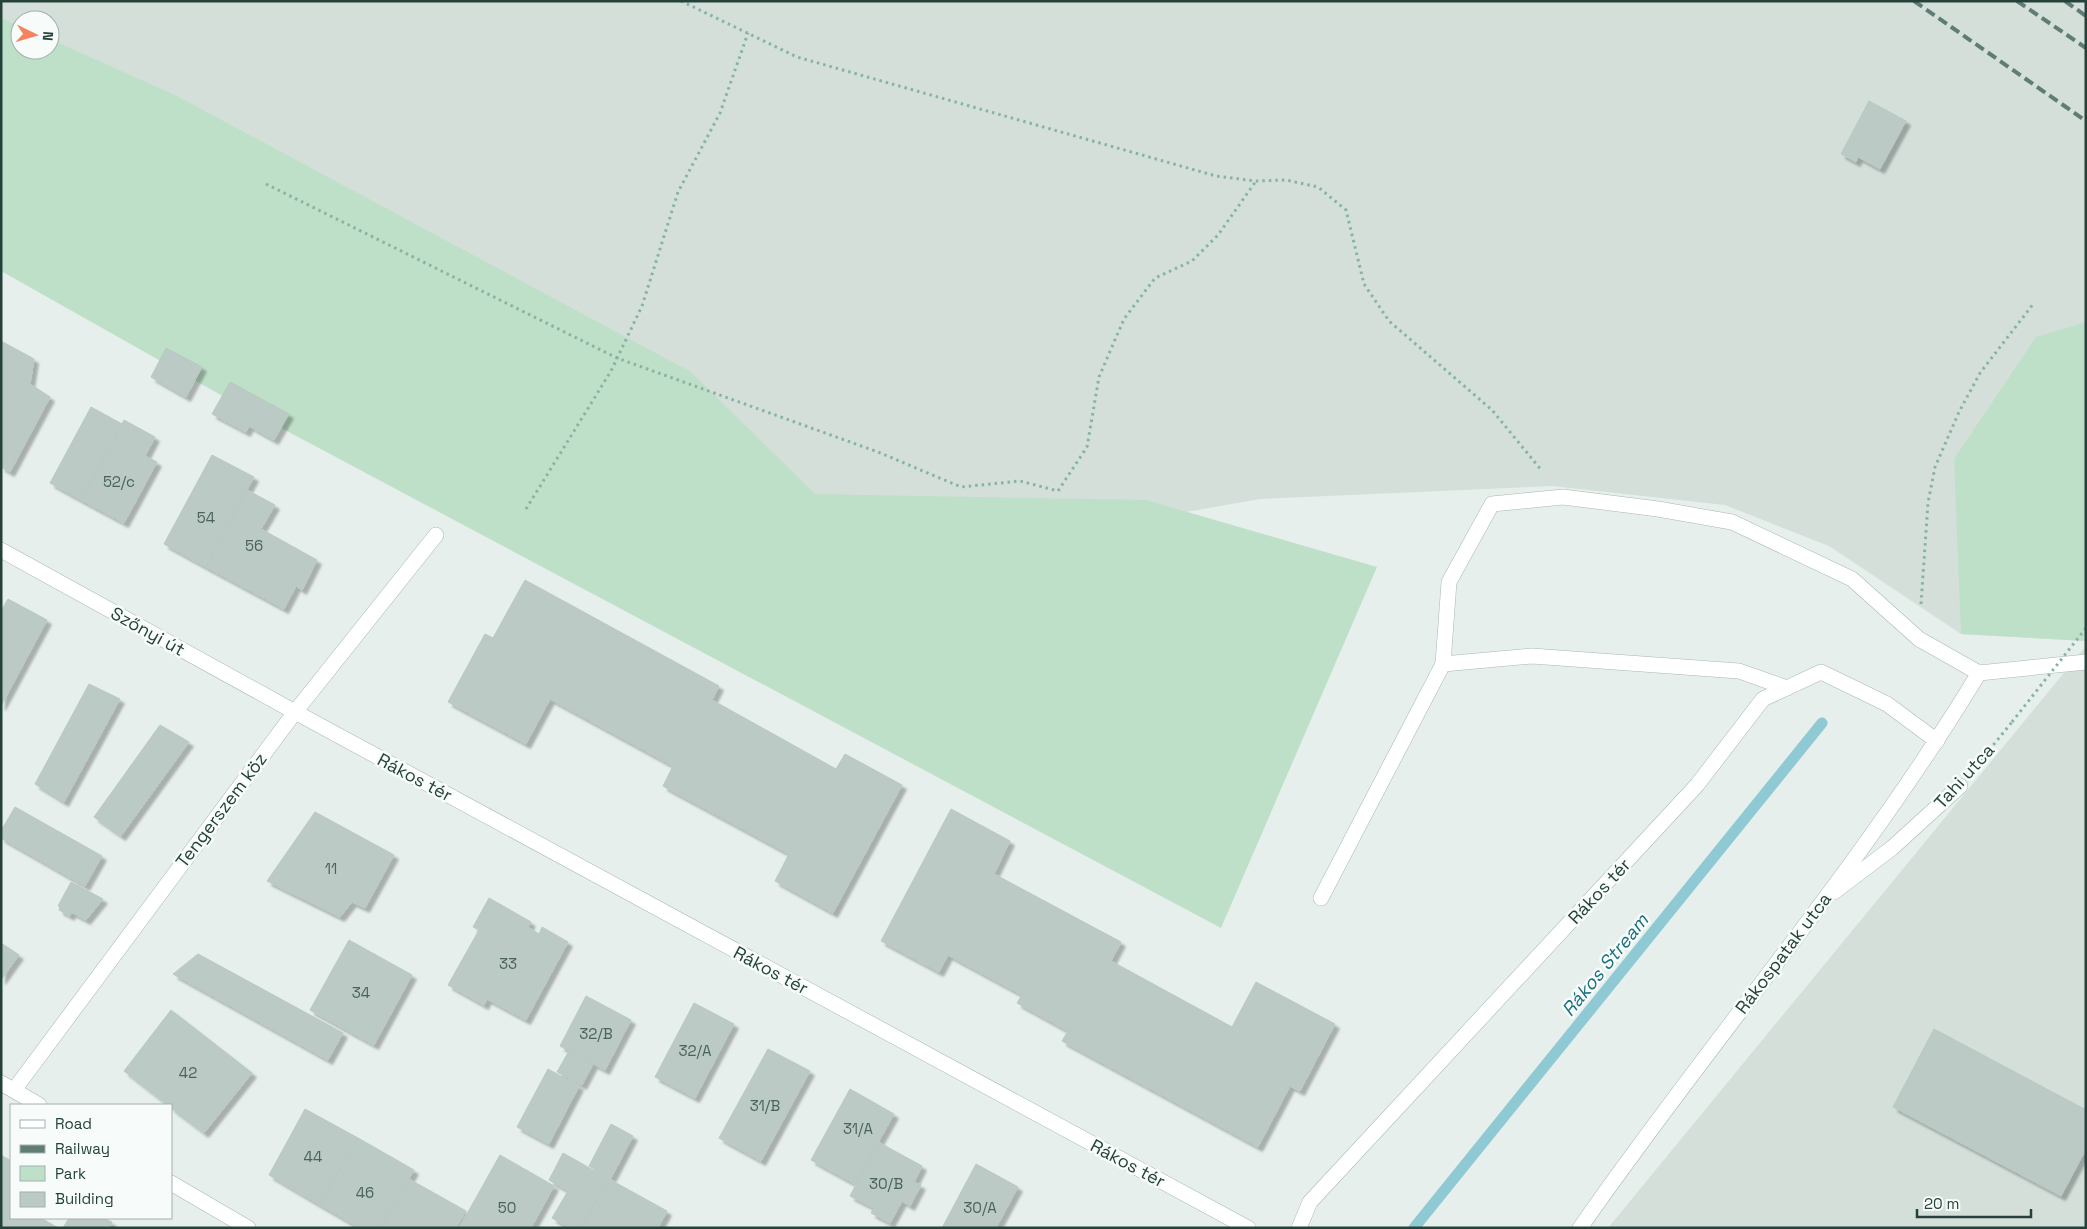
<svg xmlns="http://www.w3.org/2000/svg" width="2087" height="1229" viewBox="0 0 2087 1229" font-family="'Space Grotesk',sans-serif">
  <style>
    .built { fill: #d4dfda; fill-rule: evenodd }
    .green { fill: #bfe0c8 }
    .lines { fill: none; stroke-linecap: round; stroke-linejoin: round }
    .stream { stroke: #8ec9d4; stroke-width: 11 }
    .building { fill: #bbcac4; stroke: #b8c9c2; filter: url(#shadow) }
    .minor-casing { stroke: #a8b8b2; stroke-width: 16 }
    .path { stroke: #86b3a5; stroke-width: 3; stroke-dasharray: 2.5 4; stroke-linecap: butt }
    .minor { stroke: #fff; stroke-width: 15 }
    .rail { stroke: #5f7d75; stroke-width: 4; stroke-dasharray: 10 5; stroke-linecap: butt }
    .path-bridge { stroke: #86b3a5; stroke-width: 3; stroke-dasharray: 2.5 4; stroke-linecap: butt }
    .labels { text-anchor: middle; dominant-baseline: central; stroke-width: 5; stroke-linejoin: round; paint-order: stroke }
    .number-label { font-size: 15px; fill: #4a645c }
    .street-label { font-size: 18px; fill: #24423a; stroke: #f7fbf9 }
    .water-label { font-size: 19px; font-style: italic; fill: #1c6f80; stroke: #f7fbf9 }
  </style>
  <defs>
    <filter id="shadow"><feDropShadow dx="4.5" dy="4.5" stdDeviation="1" flood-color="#0004"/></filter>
  </defs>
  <rect width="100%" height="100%" fill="#e6efeb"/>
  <g class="built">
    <path d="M 1,1 L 2086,1 L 2086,641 L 1961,634 L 1829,546 L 1725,505 L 1552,486 L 1260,499 L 902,562 L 1,271 ZM 20,20 L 50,20 L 50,50 L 20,50 Z"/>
    <polygon points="2086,646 2086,1228 1608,1228"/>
  </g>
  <g class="green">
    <polygon points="1,18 20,26 20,50 50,50 50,39 177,96 691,372 815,494 1146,500 1377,567 1221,928 251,412 1,271"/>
    <polygon points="2086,322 2086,641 1961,634 1954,459 2036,337"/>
  </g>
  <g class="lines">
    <polyline class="stream" points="1414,1228 1822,723"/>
  </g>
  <g class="building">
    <polygon points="1869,101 1906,121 1880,169 1858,157 1856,162 1841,154"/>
    <polygon points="1,341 34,359 30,384 50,397 10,472 1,467"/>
    <polygon points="166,348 202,367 186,397 151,377"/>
    <polygon points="230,382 289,414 274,440 249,426 246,432 212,414"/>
    <polygon points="91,407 122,424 81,500 50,483"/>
    <polygon points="124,420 155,437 145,456 157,462 124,523 81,500"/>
    <polygon points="212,455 254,477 206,567 164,544"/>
    <polygon points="247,490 275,505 261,529 317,560 302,590 296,586 284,609 206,567"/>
    <polygon points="525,580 719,686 712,700 836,769 845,754 902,785 833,913 775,881 789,854 663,786 673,766 550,699 526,744 448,702 485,634 493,638"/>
    <polygon points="8,599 47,620 1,706 1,611"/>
    <polygon points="89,684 120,699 64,802 35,784"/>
    <polygon points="160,725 189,742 121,836 94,817"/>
    <polygon points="15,807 102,856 85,886 1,838 1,831"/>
    <polygon points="951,809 1010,841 994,874 1121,942 1111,961 1232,1027 1256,982 1335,1024 1300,1091 1290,1086 1258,1147 1062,1041 1068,1031 1017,1003 1022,995 948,955 939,972 881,941"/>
    <polygon points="315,812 394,855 365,908 352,902 340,917 267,881"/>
    <polygon points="71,882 103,899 86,920 71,912 70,916 59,910 60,907 58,906"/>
    <polygon points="489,898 531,922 528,927 539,934 542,927 568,942 526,1020 487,999 484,1005 448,985 479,930 473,927"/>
    <polygon points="349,940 412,975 374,1045 310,1010"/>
    <polygon points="1,943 19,955 1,980"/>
    <polygon points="198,954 343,1033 328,1060 173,974"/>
    <polygon points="586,996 631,1020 605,1070 560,1046"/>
    <polygon points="694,1003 734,1024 695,1098 655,1077"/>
    <polygon points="171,1010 252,1073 204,1133 171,1108 171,1105 168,1105 124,1071"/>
    <polygon points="1934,1029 2086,1110 2086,1149 2061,1196 1893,1107"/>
    <polygon points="768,1049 810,1071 761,1161 719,1138"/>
    <polygon points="569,1051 593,1064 582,1085 557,1072"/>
    <polygon points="548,1069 579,1086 549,1144 517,1127"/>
    <polygon points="850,1089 894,1114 855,1184 811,1160"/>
    <polygon points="305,1109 358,1138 320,1205 269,1175"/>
    <polygon points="611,1124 633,1136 611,1178 589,1166"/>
    <polygon points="358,1138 414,1170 381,1228 360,1228 320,1205"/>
    <polygon points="878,1142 922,1166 914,1182 921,1185 910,1206 902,1201 890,1223 871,1213 874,1208 850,1196"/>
    <polygon points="563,1153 609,1179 581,1228 570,1228 552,1218 568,1191 549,1180"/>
    <polygon points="1,1155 11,1161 11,1218 41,1218 58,1228 1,1228"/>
    <polygon points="500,1155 554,1186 531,1228 459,1228"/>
    <polygon points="976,1164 1018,1187 996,1228 942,1228"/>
    <polygon points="409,1179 466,1211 456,1228 381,1228"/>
    <polygon points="609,1179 667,1211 658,1228 581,1228"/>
    <polygon points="69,1218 103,1218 112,1222 109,1228 63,1228"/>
  </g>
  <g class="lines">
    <defs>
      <g id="minor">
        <polyline points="1,550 295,712 1248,1228"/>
        <polyline points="1443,664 1449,582 1492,504 1563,497 1658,509 1732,522 1852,579 1919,639 1979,673 2086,662"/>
        <polyline points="1834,892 1892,848 1960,786"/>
        <polyline points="1321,898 1443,664 1532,656 1739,671 1787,688"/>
        <polyline points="1,1083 39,1105"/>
        <polyline points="14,1090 295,712 436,535"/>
        <polyline points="171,1183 248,1228"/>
        <polyline points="1299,1228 1310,1202 1697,785 1763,699 1821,672 1887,704 1937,741"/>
        <path d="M 1580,1228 C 1710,1041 1861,868 1979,673"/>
      </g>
    </defs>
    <use href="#minor" class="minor-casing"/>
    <g class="path">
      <polyline points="681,1 797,57 1216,176 1256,181 1286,180 1318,187 1346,210 1364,284 1389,321 1492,410 1542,471"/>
      <polyline points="266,184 617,358 878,452 961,487 1020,481 1058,491 1087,447 1099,377 1124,319 1155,278 1192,261 1218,235 1256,181"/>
      <polyline points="526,509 611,371 642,306 678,192 720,113 748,33"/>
      <polyline points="1921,604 1928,503 1935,467 1959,412 1980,373 2034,303"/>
      <polyline points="1977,765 2012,722"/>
    </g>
    <use href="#minor" class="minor"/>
    <g class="rail">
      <polyline points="1914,1 2086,121"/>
      <polyline points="2017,1 2086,48"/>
      <polyline points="2065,1 2086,16"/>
    </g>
    <polyline class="path-bridge" points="2012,722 2086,628"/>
  </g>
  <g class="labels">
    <g class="number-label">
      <text x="119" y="481">52/c</text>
      <text x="206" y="517">54</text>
      <text x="254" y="545">56</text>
      <text x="331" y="868">11</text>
      <text x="508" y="963">33</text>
      <text x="361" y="992">34</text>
      <text x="596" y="1033">32/B</text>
      <text x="695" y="1050">32/A</text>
      <text x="188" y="1072">42</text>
      <text x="765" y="1105">31/B</text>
      <text x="858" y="1128">31/A</text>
      <text x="313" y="1156">44</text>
      <text x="886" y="1183">30/B</text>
      <text x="365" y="1192">46</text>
      <text x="507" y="1207">50</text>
      <text x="980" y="1207">30/A</text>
    </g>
    <g class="street-label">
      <text transform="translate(148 631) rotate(29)">Szőnyi út</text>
      <text transform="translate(1964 776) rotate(-48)">Tahi utca</text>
      <text transform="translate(415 777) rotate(28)">Rákos tér</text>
      <text transform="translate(221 810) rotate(-53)">Tengerszem köz</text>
      <text transform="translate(1599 891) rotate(-47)">Rákos tér</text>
      <text transform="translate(1783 953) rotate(-53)">Rákospatak utca</text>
      <text transform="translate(771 970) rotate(28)">Rákos tér</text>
      <text transform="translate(1128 1163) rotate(28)">Rákos tér</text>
    </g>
    <g class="water-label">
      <text transform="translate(1605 965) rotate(-51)">Rákos Stream</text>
    </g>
  </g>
  <rect width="2087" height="1229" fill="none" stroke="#24423a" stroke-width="5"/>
  <rect x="10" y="1104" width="162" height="115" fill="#f7fbf9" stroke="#a3b1ad"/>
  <rect x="20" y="1120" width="25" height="8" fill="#ffffff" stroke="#a3b1ad"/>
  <text x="55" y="1129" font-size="15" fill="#24423a">Road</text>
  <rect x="20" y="1145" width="25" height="8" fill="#5f7d75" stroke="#a3b1ad"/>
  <text x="55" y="1154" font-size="15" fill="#24423a">Railway</text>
  <rect x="20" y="1166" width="25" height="15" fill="#bfe0c8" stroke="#a3b1ad"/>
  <text x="55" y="1179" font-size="15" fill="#24423a">Park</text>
  <rect x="20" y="1192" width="25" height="15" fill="#bbcac4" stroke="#a3b1ad"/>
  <text x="55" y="1204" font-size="15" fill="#24423a">Building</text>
  <g transform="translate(35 35) rotate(95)"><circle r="24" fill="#f7fbf9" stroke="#a3b1ad"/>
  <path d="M0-4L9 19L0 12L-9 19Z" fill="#f4845f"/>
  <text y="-8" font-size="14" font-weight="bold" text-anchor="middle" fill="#24423a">N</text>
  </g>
  <path d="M1917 1209v8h114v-8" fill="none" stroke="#24423a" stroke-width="2.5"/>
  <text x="1924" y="1209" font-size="15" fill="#24423a" stroke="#f7fbf9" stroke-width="4" paint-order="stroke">20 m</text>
</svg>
